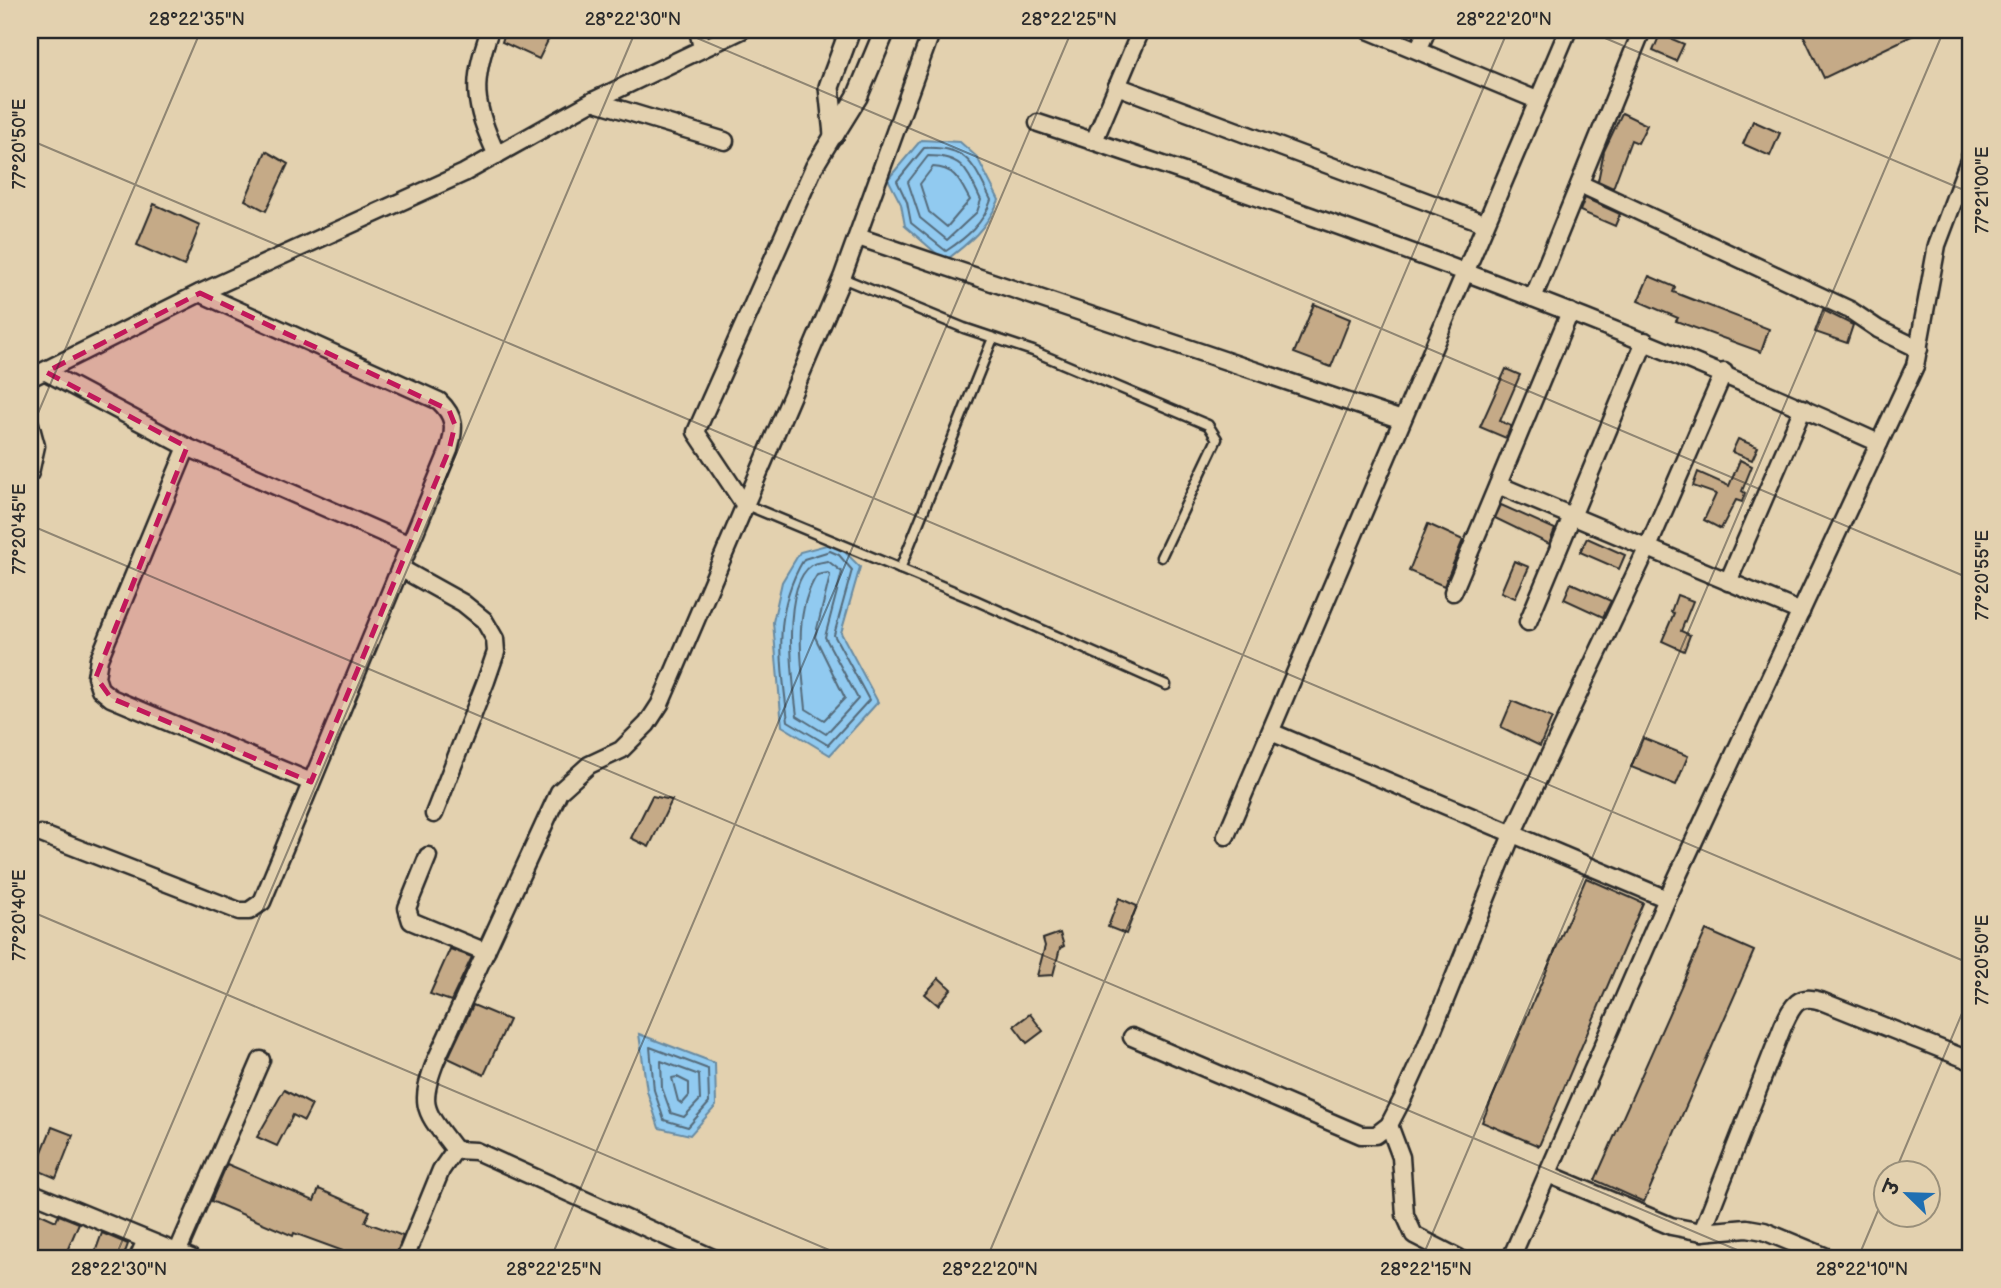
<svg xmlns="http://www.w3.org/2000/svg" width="2001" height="1288" viewBox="0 0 2001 1288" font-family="'Balsamiq Sans','Playpen Sans Deva',sans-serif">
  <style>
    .water { fill: #91caf0; stroke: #688aa1; stroke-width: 2 }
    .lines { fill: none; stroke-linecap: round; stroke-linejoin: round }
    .shore { stroke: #546b7a; stroke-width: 2 }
    .building { fill: #c5aa87; stroke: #2b2b2b; stroke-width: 2 }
    .service-casing { stroke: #2b2b2b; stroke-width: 13 }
    .minor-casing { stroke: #2b2b2b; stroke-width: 21 }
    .tertiary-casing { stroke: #2b2b2b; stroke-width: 24 }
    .service { stroke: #e3d1af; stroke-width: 8 }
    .minor { stroke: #e3d1af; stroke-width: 16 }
    .tertiary { stroke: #e3d1af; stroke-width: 19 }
    .marked { fill: #c2185b; fill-opacity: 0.2; stroke: #c2185b; stroke-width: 5; stroke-dasharray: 14 9; stroke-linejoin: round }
    .ticks { fill: none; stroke: #2b2b2b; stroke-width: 2; stroke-opacity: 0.45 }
    .neatline { fill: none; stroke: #2b2b2b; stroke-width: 2.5 }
    .ticks-label { font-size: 18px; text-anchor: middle; fill: #2b2b2b }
  </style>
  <rect width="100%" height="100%" fill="#e3d1af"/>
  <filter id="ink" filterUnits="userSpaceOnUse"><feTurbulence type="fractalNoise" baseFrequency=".0143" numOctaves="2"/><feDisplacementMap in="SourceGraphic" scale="14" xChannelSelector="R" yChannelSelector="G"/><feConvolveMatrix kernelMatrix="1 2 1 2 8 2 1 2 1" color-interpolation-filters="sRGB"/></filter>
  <g filter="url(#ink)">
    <g class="water">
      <path d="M 921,140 L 960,142 L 977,157 L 999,200 C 987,228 969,243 945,261 L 905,226 L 901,204 L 888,179 Z"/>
      <polygon points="830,544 842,549 860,567 841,633 878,702 830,755 782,726 773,622 782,582 800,552"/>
      <polygon points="639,1034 715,1063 716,1106 690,1135 659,1128 647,1091"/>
    </g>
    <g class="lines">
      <g class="shore">
        <path d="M 924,148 C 968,146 973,164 991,200 C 984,223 966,238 946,251 L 911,223 L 907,202 L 897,181 Z"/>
        <path d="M 928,156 C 964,156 967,171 981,200 L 977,212 L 947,240 L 920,218 L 908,182 Z"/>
        <path d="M 933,167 C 956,168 960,182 970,200 L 947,227 L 929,212 L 920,184 Z"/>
        <path d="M 830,551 L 839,555 L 852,570 L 834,635 L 869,700 L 828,745 L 788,721 C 781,662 772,612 804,559 Z"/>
        <path d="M 828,561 L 842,572 L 825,637 L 858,699 L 826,734 L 797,716 C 793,683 780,586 812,565 C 816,563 823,562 828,561 Z"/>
        <path d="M 828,573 L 830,576 L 815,637 L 845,698 L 824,720 L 806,709 C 802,665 792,614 817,575 Z"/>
        <polygon points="650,1047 708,1069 709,1103 688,1127 664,1120 654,1090"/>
        <polygon points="661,1061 699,1075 700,1100 684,1117 671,1113 662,1088"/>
        <polygon points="677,1077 689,1083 689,1096 682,1104 678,1101 672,1078"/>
      </g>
    </g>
    <g class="building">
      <polygon points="506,30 553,30 539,59 502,42"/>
      <polygon points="1801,30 1924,30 1824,78"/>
      <polygon points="1660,34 1684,44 1676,61 1653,51"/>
      <polygon points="1622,113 1647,125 1638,143 1631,140 1613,188 1598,181 1604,151"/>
      <polygon points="1753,121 1780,133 1770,156 1743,144"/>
      <polygon points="266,151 288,164 266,211 245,200"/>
      <polygon points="1585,198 1620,214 1615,226 1580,211"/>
      <polygon points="154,204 200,225 184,266 137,245"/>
      <polygon points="1649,276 1675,287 1673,292 1769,329 1761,352 1676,321 1678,318 1638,301"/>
      <polygon points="1314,304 1350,319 1331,367 1294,353"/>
      <polygon points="1823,310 1853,325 1847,343 1815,332"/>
      <polygon points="1506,369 1520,375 1500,421 1511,426 1506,438 1480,427"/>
      <polygon points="1738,439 1758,447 1752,460 1732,452"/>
      <polygon points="1740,460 1752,466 1742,491 1745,493 1742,502 1736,500 1721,529 1704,520 1716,494 1693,486 1698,472 1729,486"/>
      <polygon points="1501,505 1555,529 1549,544 1495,518"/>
      <polygon points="1428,524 1463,540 1444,586 1409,571"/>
      <polygon points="1587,538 1625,555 1619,569 1580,552"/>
      <polygon points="1514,561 1529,567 1515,598 1501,592"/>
      <polygon points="1571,583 1611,601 1603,617 1564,599"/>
      <polygon points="1677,595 1693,601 1681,631 1690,635 1684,651 1662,641 1674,613 1671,612"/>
      <polygon points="1512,701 1552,718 1540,746 1501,727"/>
      <polygon points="1643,738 1688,756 1676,785 1631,767"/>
      <polygon points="652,796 672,800 649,847 631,838"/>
      <polygon points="1586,878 1643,903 1539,1146 1482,1122"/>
      <polygon points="1119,898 1137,906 1126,934 1108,927"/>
      <polygon points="1706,930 1754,951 1644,1202 1595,1180"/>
      <polygon points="1060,933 1064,946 1060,948 1053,975 1037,976 1045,946 1043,939"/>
      <polygon points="450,949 472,957 451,1001 430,994"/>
      <polygon points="939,978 951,989 938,1005 925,994"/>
      <polygon points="473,1005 509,1020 484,1075 448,1058"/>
      <polygon points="1030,1014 1043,1031 1027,1043 1014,1026"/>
      <polygon points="284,1090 312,1105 304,1121 293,1115 277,1146 257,1137"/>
      <polygon points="52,1127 73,1135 56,1178 35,1169"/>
      <polygon points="227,1164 314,1201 319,1189 370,1211 365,1222 403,1236 395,1258 362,1258 294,1233 293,1236 211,1201"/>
      <polygon points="34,1211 56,1221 59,1215 79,1223 64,1258 48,1258 30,1250 30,1220"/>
      <polygon points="102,1233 128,1244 123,1258 93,1258"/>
    </g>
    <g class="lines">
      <defs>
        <g id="service">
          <polyline points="842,278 964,328 1033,351 1208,425 1217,439 1161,557"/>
          <polyline points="744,504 975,600 1166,685"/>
          <polyline points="900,569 993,338"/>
        </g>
        <g id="minor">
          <path d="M 490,30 C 471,83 473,104 497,155"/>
          <polyline points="698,30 702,48"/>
          <polyline points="1368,30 1537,100"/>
          <polyline points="1418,50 1427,30"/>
          <polyline points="1117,86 1484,223"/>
          <polyline points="593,101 725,141"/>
          <path d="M 1038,123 C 1323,217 1606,318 1879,443"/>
          <polyline points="1094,141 1141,30"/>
          <polyline points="1580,184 1850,310 1878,329 1919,349"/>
          <polyline points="858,237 1402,420"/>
          <polyline points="1533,298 1640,35"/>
          <polyline points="46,372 187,447 410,545"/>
          <polyline points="30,378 200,293 464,173 593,101 742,30"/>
          <polyline points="30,424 36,446 30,473"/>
          <polyline points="187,447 99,659 96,677 100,689 111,698 311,782"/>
          <polyline points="1498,485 1801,612"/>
          <polyline points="744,504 696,432 814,167 834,134"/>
          <polyline points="400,568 463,603 484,620 495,639 496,652 486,681 434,814"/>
          <polyline points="1728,582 1803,408"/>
          <polyline points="1453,592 1570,312"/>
          <polyline points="1528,622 1645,341"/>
          <polyline points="1271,732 1667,899"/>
          <path d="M 41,834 L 239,911 L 249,911 L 262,902 L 449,450 C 455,429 456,417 439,401 L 200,293"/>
          <polyline points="1226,836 1568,30"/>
          <polyline points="428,856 407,908 411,921 486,952"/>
          <polyline points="1132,1037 1361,1135 1376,1135 1389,1125 1402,1100 1426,1047 1513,832 1648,547 1724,372"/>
          <polyline points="1389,1125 1401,1157 1405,1215 1414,1235 1459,1258"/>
          <path d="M 455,1150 C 426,1111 417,1108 436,1060 L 559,792 L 589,765 L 621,750 L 647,724 L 660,704 L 842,278 L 932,30"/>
          <polyline points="1548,1174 1671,1226 1702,1232 1747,1228 1764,1231 1829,1258"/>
          <polyline points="30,1192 191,1258"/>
          <path d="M 1702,1232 L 1783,1026 C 1792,1007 1797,993 1821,1001 L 1971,1061"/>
          <polyline points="177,1253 261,1060"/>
          <polyline points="138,1258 146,1240"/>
          <polyline points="405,1258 441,1170 455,1150 476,1151 713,1258"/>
          <polyline points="1511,1258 1667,899 1915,366 1937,245 1971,155"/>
        </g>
        <g id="tertiary">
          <polyline points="834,134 857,97 885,30"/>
          <polyline points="834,134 829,87 850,30"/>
        </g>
      </defs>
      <use href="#service" class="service-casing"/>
      <use href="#minor" class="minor-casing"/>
      <use href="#tertiary" class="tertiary-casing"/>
      <use href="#service" class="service"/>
      <use href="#minor" class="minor"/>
      <use href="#tertiary" class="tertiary"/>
    </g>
  </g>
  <path class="marked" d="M 200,293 L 449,410 L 455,425 L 449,450 L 311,782 L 111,698 L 96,677 L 187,447 L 46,372 Z"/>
  <path class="ticks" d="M 678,30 L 1971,579M 1586,30 L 1971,193M 30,140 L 1971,964M 30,432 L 201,30M 30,525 L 1756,1258M 30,911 L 848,1258M 1895,1172 L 1971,992M 115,1258 L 636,30M 551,1258 L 1072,30M 987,1258 L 1508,30M 1422,1258 L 1944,30M 1858,1258 L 1885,1194"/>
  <rect width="2001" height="1288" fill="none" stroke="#e3d1af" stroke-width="77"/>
  <g transform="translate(1907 1194) rotate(293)"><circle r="33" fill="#e3d1af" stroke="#998f7a" stroke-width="2"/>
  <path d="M0-5L12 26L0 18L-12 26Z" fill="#1f6fb2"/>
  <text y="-10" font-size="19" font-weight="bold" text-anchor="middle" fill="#2b2b2b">उ</text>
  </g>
  <rect x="38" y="38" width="1924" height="1212" class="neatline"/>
  <g class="ticks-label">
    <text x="197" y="25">28°22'35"N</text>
    <text x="633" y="25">28°22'30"N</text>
    <text x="1069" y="25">28°22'25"N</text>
    <text x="1504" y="25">28°22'20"N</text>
    <text transform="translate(19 144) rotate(-90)" y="6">77°20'50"E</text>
    <text transform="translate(1982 190) rotate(-90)" y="6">77°21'00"E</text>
    <text transform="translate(19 529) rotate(-90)" y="6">77°20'45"E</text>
    <text transform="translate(1982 575) rotate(-90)" y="6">77°20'55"E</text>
    <text transform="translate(19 915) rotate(-90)" y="6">77°20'40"E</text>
    <text transform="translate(1982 960) rotate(-90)" y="6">77°20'50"E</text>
    <text x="119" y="1275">28°22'30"N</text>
    <text x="554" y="1275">28°22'25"N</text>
    <text x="990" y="1275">28°22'20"N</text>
    <text x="1426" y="1275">28°22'15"N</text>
    <text x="1862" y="1275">28°22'10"N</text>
  </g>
</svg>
